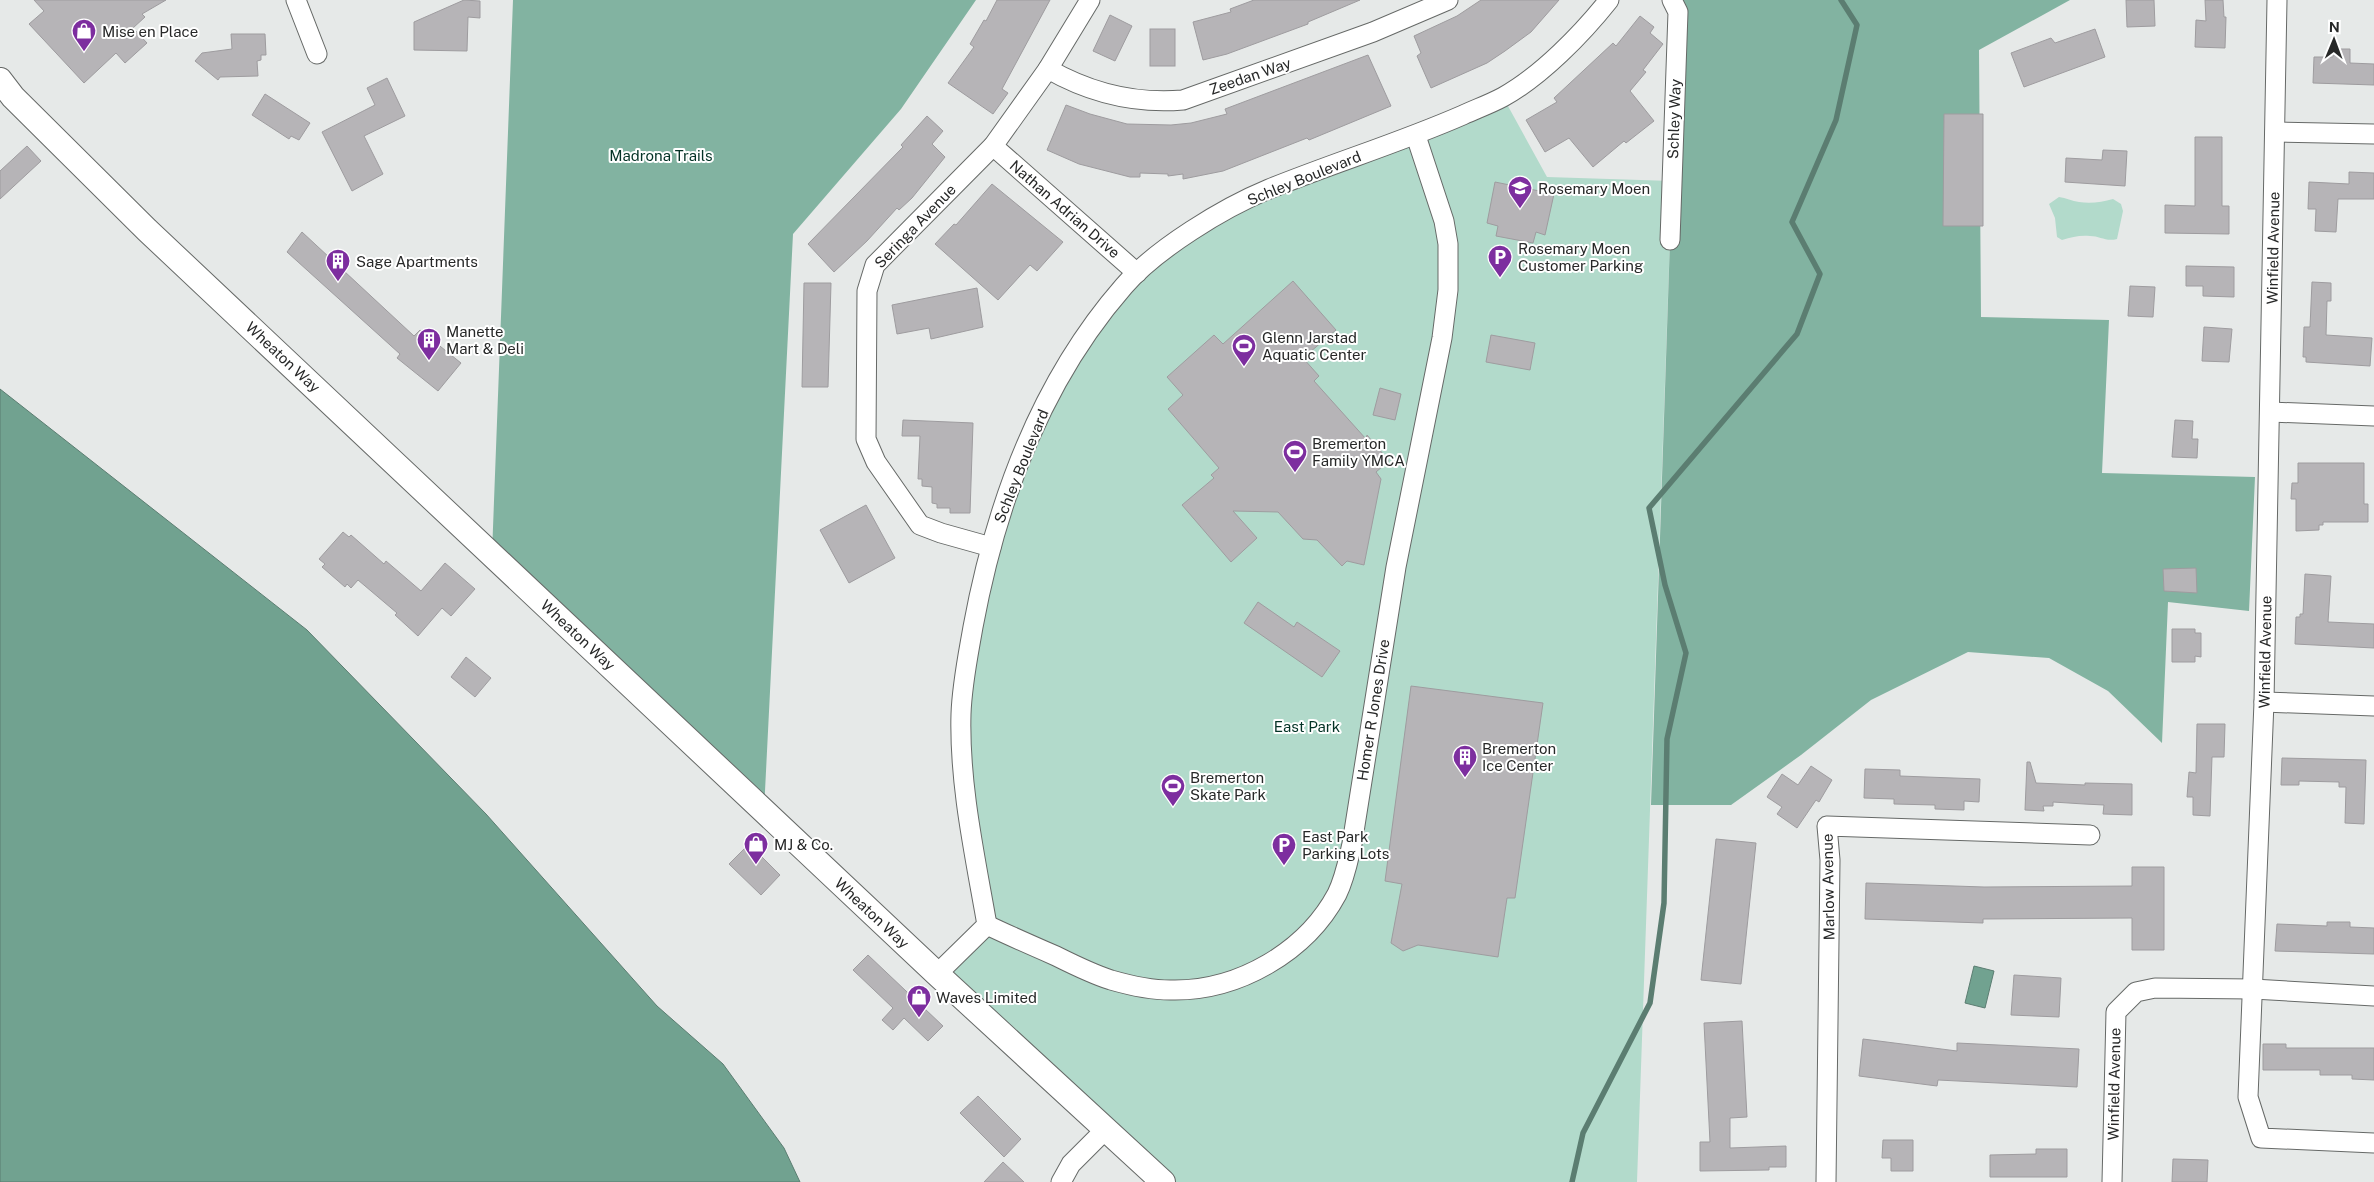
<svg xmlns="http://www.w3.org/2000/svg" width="2374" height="1182" viewBox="0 0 2374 1182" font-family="'Public Sans',sans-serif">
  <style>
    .green { fill: #b2dacb }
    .forest { fill: #82b3a1 }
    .water { fill: #71a290; stroke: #5b7d71 }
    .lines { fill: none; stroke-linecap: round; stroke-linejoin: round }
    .stream { stroke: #5b7d71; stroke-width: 5.5 }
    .building { fill: #b6b4b7; stroke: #9e9c9f }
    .minor-casing { stroke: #666967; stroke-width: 21 }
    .major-casing { stroke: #666967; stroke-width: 26 }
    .minor { stroke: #fff; stroke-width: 19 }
    .major { stroke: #fff; stroke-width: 24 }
    .labels { text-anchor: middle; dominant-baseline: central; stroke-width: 4; stroke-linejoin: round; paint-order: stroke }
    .poi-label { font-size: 15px; fill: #272828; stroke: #fff; text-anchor: start }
    .street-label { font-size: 15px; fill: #272828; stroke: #fff }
    .park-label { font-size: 15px; fill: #033225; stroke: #fff }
  </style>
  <rect width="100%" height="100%" fill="#e6e9e8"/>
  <g class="green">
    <polygon points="1503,97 1547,177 1672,181 1637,1182 1163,1182 937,974 987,925 961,712 1014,477 1103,312 1199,227"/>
    <path d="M 2059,197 C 2066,198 2072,201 2079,202 C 2091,204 2102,202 2113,199 L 2121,204 L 2123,211 L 2117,239 C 2106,242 2100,236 2090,236 C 2080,235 2072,237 2062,240 L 2057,237 L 2055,218 L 2049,204 Z"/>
  </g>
  <g class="forest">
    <polygon points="513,0 976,0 901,109 793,234 764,811 492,554"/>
    <polygon points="1681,0 2070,0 1979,50 1981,317 2109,320 2102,473 2255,477 2249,611 2168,602 2162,743 2108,691 2049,658 1968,652 1871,700 1801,755 1731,805 1651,805 1672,181"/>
  </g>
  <g class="water">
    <polygon points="0,389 307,630 486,814 657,1006 723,1064 784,1148 800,1182 0,1182"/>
    <polygon points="1974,966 1994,971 1985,1008 1965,1003"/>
  </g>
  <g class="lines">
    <polyline class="stream" points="1572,1182 1583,1133 1650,1003 1664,903 1667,739 1686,653 1665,585 1649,508 1797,334 1820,274 1792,222 1836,120 1857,25 1841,0"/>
  </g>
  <g class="building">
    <polygon points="34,0 166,0 142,14 145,17 133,28 147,43 125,63 116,53 84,83 29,24 44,11"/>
    <polygon points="464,0 480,1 480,18 468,17 467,51 414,50 414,22"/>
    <polygon points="997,0 1050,0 1002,89 1008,93 993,114 948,83 974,47 970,44 984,20 986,21"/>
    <polygon points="1254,0 1360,0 1308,22 1308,24 1227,54 1203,60 1193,22 1231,12 1230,9"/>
    <polygon points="1481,0 1559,0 1531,32 1505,51 1487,63 1431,88 1417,56 1421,53 1414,36 1457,16"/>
    <polygon points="2126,0 2154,0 2155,26 2127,27"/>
    <polygon points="2205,0 2223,0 2224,17 2226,17 2225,48 2195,47 2196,20 2206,21"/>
    <polygon points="1110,15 1132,26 1115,61 1093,51"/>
    <polygon points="1640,16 1654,27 1650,33 1663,44 1643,70 1646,72 1630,91 1654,121 1626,143 1624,141 1593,167 1569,138 1545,152 1526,120 1557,102 1554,98 1613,43 1616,46"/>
    <rect x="1150" y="29" width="25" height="37"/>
    <polygon points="2095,29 2105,57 2024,87 2011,53 2051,38 2055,43"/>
    <polygon points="231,34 265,34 266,55 261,55 261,60 257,61 258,76 220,77 218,80 195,61 202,53 232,49"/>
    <polygon points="2333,49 2350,49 2350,63 2374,64 2374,85 2313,83 2314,57 2333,57"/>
    <polygon points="1368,55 1391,106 1309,140 1307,138 1223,171 1183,179 1183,174 1168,176 1168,174 1140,173 1140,177 1130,177 1079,164 1047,150 1066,105 1090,114 1127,124 1171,125 1191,123 1227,114 1225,109"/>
    <polygon points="387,78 405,116 364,136 383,174 352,191 322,132 375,105 367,88"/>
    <polygon points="265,94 310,123 299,140 291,136 289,139 252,115"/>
    <polygon points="1944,114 1983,114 1983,226 1943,226"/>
    <polygon points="927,116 943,131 932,144 945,157 912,198 899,210 897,208 867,241 834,272 808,244 903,147 901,145"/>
    <polygon points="2195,137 2222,137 2222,206 2229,206 2229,234 2165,233 2165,205 2195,206"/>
    <polygon points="27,146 41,161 0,199 0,171"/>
    <polygon points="2103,150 2127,151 2125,186 2065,182 2066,158 2102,160"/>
    <polygon points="2349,172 2374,173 2374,199 2338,199 2336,232 2315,231 2316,209 2308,209 2309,182 2349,184"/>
    <polygon points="1495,182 1554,194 1545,235 1536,232 1533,243 1496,236 1498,226 1487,223"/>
    <polygon points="992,184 1063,242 1037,271 1030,265 998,300 935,244 954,224 956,225"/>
    <polygon points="302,232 414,336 420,330 461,363 438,391 397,358 400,354 287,252"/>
    <polygon points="2186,266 2234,267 2234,297 2203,296 2203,286 2186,286"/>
    <polygon points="1293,281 1336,330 1303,358 1319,376 1314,381 1366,439 1367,435 1389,461 1376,472 1381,479 1364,565 1347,561 1342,566 1317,540 1303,539 1278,512 1233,511 1257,538 1231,562 1182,505 1214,478 1211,475 1219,468 1168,409 1183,395 1167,377 1214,335 1223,344"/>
    <polygon points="2312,282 2331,283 2331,301 2327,301 2326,335 2372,338 2370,366 2306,362 2306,357 2303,357 2304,327 2310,327"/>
    <polygon points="804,283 831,283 828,387 802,387"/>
    <polygon points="2130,286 2155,287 2153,317 2128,316"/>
    <polygon points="977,288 983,327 931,339 929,328 897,334 892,305"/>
    <polygon points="2204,327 2232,329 2229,362 2202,361"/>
    <polygon points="1491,335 1535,343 1530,370 1486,362"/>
    <polygon points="1380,388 1401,394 1395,420 1373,415"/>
    <polygon points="903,420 973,423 970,513 950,513 950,508 937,508 937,504 932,503 932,487 922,486 922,479 918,479 920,436 902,436"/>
    <polygon points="2175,420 2193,421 2192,439 2198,439 2197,458 2172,457"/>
    <polygon points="2298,463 2364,463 2364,504 2368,504 2368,522 2323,522 2323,525 2319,525 2319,530 2296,531 2296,499 2291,499 2292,483 2298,483"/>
    <polygon points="866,505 895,558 849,583 820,530"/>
    <polygon points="343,532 349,537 351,535 384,564 386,561 421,591 445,563 475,589 451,616 442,608 418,636 395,615 397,613 358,580 351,588 347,584 345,587 322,567 325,564 319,559"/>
    <polygon points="2196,568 2197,593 2164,591 2163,569"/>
    <polygon points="2305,574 2331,576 2328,622 2374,624 2374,648 2295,644 2296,617 2300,617 2300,614 2303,614"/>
    <polygon points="1258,602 1294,627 1297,622 1340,651 1322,677 1244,623"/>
    <polygon points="2172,629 2195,629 2195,633 2201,633 2201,657 2195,656 2195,662 2172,662"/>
    <polygon points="466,657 491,678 475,697 451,677"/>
    <polygon points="1411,686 1543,703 1515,898 1507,898 1498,957 1418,945 1403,951 1391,943 1402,884 1385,881"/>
    <polygon points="2197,724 2225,724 2224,757 2212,757 2210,816 2193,815 2193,797 2187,797 2189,772 2196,773"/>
    <polygon points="2282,758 2366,760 2364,824 2345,823 2346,787 2339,787 2339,782 2299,781 2299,785 2281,785"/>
    <polygon points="2027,762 2030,762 2036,783 2085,785 2085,783 2132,784 2132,815 2103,814 2104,805 2084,804 2053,802 2053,806 2043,806 2044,811 2025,810"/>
    <polygon points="1811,766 1832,780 1819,802 1816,800 1797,828 1777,814 1782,807 1767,797 1782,774 1798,785"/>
    <polygon points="1865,769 1900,770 1900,776 1980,779 1979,802 1964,801 1964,810 1935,809 1935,805 1894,804 1894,799 1864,798"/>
    <polygon points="1716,839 1756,843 1741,984 1701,980"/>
    <polygon points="749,844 780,875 761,895 729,864"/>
    <polygon points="2132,867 2164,867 2164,950 2132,950 2132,918 1983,919 1983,923 1865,919 1866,883 1984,887 2132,886"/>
    <polygon points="2327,922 2350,922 2350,927 2374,928 2374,954 2275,951 2277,924 2327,926"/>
    <polygon points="868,955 943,1026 928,1041 904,1018 893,1030 882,1020 893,1008 853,970"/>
    <polygon points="2014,975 2061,978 2059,1017 2011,1015"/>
    <polygon points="1742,1021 1747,1117 1730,1118 1730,1148 1786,1146 1786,1167 1769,1167 1769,1170 1700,1171 1700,1142 1710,1142 1704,1023"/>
    <polygon points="1863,1039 1957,1051 1957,1043 2079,1049 2077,1087 1938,1080 1937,1086 1859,1076"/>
    <polygon points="2263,1044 2286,1044 2286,1048 2374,1048 2374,1080 2352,1079 2352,1075 2320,1075 2320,1070 2263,1070"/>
    <polygon points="978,1096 1021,1139 1004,1157 960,1113"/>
    <polygon points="1883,1140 1913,1140 1913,1171 1891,1171 1891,1158 1882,1158"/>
    <polygon points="2036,1149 2067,1149 2067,1177 1990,1177 1990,1155 2036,1154"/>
    <polygon points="2173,1159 2208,1160 2207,1182 2172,1182"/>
    <polygon points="1003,1162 1024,1182 984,1182"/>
  </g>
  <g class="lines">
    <defs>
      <g id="minor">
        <polyline points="296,0 317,54"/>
        <polyline points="2277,0 2264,702 2248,1097 2261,1138 2374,1143"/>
        <path d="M 1048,69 C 1090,93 1135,104 1183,100 L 1373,32 L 1448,0"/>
        <polyline points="2275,132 2374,134"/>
        <polyline points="993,146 1137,273"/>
        <polyline points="1670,240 1678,12 1672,0"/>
        <polyline points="2270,412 2374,416"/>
        <polyline points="991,547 941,533 920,525 876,462 866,439 867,291 875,265 993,146 1048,69 1090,0"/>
        <polyline points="2264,702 2374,706"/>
        <path d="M 987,925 C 1010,936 1033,946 1056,956 C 1074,965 1092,974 1111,980 C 1132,986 1154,991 1175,990 C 1239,990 1306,952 1337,894 C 1345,878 1348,861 1352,844 L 1396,567 L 1442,338 L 1448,290 L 1448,244 L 1444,221 L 1416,136"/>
        <path d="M 937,974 L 987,925 C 975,856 959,784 961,714 C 962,684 968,656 973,627 C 996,503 1040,382 1124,286 C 1156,249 1223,208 1269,189 C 1333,163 1399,143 1463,115 C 1476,109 1490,104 1503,97 C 1541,76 1582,34 1609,0"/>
        <polyline points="1061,1182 1071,1164 1106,1129"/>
        <polyline points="1826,1182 1830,860 1827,826 2090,835"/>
        <polyline points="2112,1182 2116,1012 2136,992 2155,988 2253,989 2374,996"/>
      </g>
      <polyline id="major" points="0,80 13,97 147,230 937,974 1163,1182"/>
    </defs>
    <use href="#minor" class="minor-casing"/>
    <use href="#major" class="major-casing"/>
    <use href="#minor" class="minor"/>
    <use href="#major" class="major"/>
  </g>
  <defs>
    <symbol id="shop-pin" viewBox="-11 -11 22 30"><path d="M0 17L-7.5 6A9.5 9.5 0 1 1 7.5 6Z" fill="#7d2e9f" stroke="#fff"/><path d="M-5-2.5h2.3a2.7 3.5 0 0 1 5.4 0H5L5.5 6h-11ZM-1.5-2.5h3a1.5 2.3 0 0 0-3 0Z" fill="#fff"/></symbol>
    <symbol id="school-pin" viewBox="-11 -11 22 30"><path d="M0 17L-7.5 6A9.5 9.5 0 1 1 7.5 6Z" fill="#7d2e9f" stroke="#fff"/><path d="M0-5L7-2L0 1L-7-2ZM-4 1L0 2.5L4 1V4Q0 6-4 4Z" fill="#fff"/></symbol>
    <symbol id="parking-pin" viewBox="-11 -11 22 30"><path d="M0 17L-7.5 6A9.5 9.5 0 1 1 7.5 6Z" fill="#7d2e9f" stroke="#fff"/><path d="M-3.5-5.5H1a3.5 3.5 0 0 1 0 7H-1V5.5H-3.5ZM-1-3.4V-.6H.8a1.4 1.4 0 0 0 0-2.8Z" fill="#fff"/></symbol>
    <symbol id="building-pin" viewBox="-11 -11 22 30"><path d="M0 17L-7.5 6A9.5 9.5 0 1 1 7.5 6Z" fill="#7d2e9f" stroke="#fff"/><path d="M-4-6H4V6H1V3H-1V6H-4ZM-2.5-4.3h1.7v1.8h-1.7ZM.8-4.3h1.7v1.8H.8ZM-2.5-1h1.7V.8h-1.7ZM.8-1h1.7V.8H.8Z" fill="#fff"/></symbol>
    <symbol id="stadium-pin" viewBox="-11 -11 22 30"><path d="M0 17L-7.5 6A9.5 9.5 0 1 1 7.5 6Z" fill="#7d2e9f" stroke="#fff"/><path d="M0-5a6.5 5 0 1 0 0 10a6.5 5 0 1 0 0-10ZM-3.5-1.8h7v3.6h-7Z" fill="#fff"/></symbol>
  </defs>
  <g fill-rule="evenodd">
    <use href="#shop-pin" x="70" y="17" width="28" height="38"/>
    <use href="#school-pin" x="1506" y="174" width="28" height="38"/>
    <use href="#parking-pin" x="1486" y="243" width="28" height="38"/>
    <use href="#building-pin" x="324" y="247" width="28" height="38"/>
    <use href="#building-pin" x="415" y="326" width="28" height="38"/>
    <use href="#stadium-pin" x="1230" y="332" width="28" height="38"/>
    <use href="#stadium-pin" x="1281" y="438" width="28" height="38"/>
    <use href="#building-pin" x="1451" y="743" width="28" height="38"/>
    <use href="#stadium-pin" x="1159" y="772" width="28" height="38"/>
    <use href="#shop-pin" x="742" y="830" width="28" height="38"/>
    <use href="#parking-pin" x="1270" y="831" width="28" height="38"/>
    <use href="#shop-pin" x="905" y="983" width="28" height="38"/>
  </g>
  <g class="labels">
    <g class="poi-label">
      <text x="102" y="31">Mise en Place</text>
      <text x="1538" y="188">Rosemary Moen</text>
      <text x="1518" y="248">Rosemary Moen<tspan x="1518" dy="17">Customer Parking</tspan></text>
      <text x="356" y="261">Sage Apartments</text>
      <text x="446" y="331">Manette<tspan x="446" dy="17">Mart &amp; Deli</tspan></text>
      <text x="1262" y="337">Glenn Jarstad<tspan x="1262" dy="17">Aquatic Center</tspan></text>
      <text x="1312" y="443">Bremerton<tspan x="1312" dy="17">Family YMCA</tspan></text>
      <text x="1482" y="748">Bremerton<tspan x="1482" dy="17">Ice Center</tspan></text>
      <text x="1190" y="777">Bremerton<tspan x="1190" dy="17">Skate Park</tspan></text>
      <text x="1302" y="836">East Park<tspan x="1302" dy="17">Parking Lots</tspan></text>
      <text x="774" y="844">MJ &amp; Co.</text>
      <text x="936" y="997">Waves Limited</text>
    </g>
    <g class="street-label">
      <text transform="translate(1250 76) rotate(-19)">Zeedan Way</text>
      <text transform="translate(1674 119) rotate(-88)">Schley Way</text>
      <text transform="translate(1304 178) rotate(-22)">Schley Boulevard</text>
      <text transform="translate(1065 209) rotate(41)">Nathan Adrian Drive</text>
      <text transform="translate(915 226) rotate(-46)">Seringa Avenue</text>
      <text transform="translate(2273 248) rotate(-89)">Winfield Avenue</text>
      <text transform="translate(283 357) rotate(43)">Wheaton Way</text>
      <text transform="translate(1021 466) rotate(-68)">Schley Boulevard</text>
      <text transform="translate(578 635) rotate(43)">Wheaton Way</text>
      <text transform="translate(2265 652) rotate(-89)">Winfield Avenue</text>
      <text transform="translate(1373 710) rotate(-81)">Homer R Jones Drive</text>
      <text transform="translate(1828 887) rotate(-91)">Marlow Avenue</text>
      <text transform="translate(872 913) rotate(43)">Wheaton Way</text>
      <text transform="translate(2114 1084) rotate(-89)">Winfield Avenue</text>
    </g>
    <g class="park-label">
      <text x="661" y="155">Madrona Trails</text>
      <text x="1307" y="726">East Park</text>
    </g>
  </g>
  <g transform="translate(2334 40) rotate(1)" stroke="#ffffff" stroke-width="4" paint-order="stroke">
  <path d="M0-4L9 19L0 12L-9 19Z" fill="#272828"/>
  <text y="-8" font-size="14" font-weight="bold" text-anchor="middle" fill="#272828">N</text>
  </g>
</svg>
